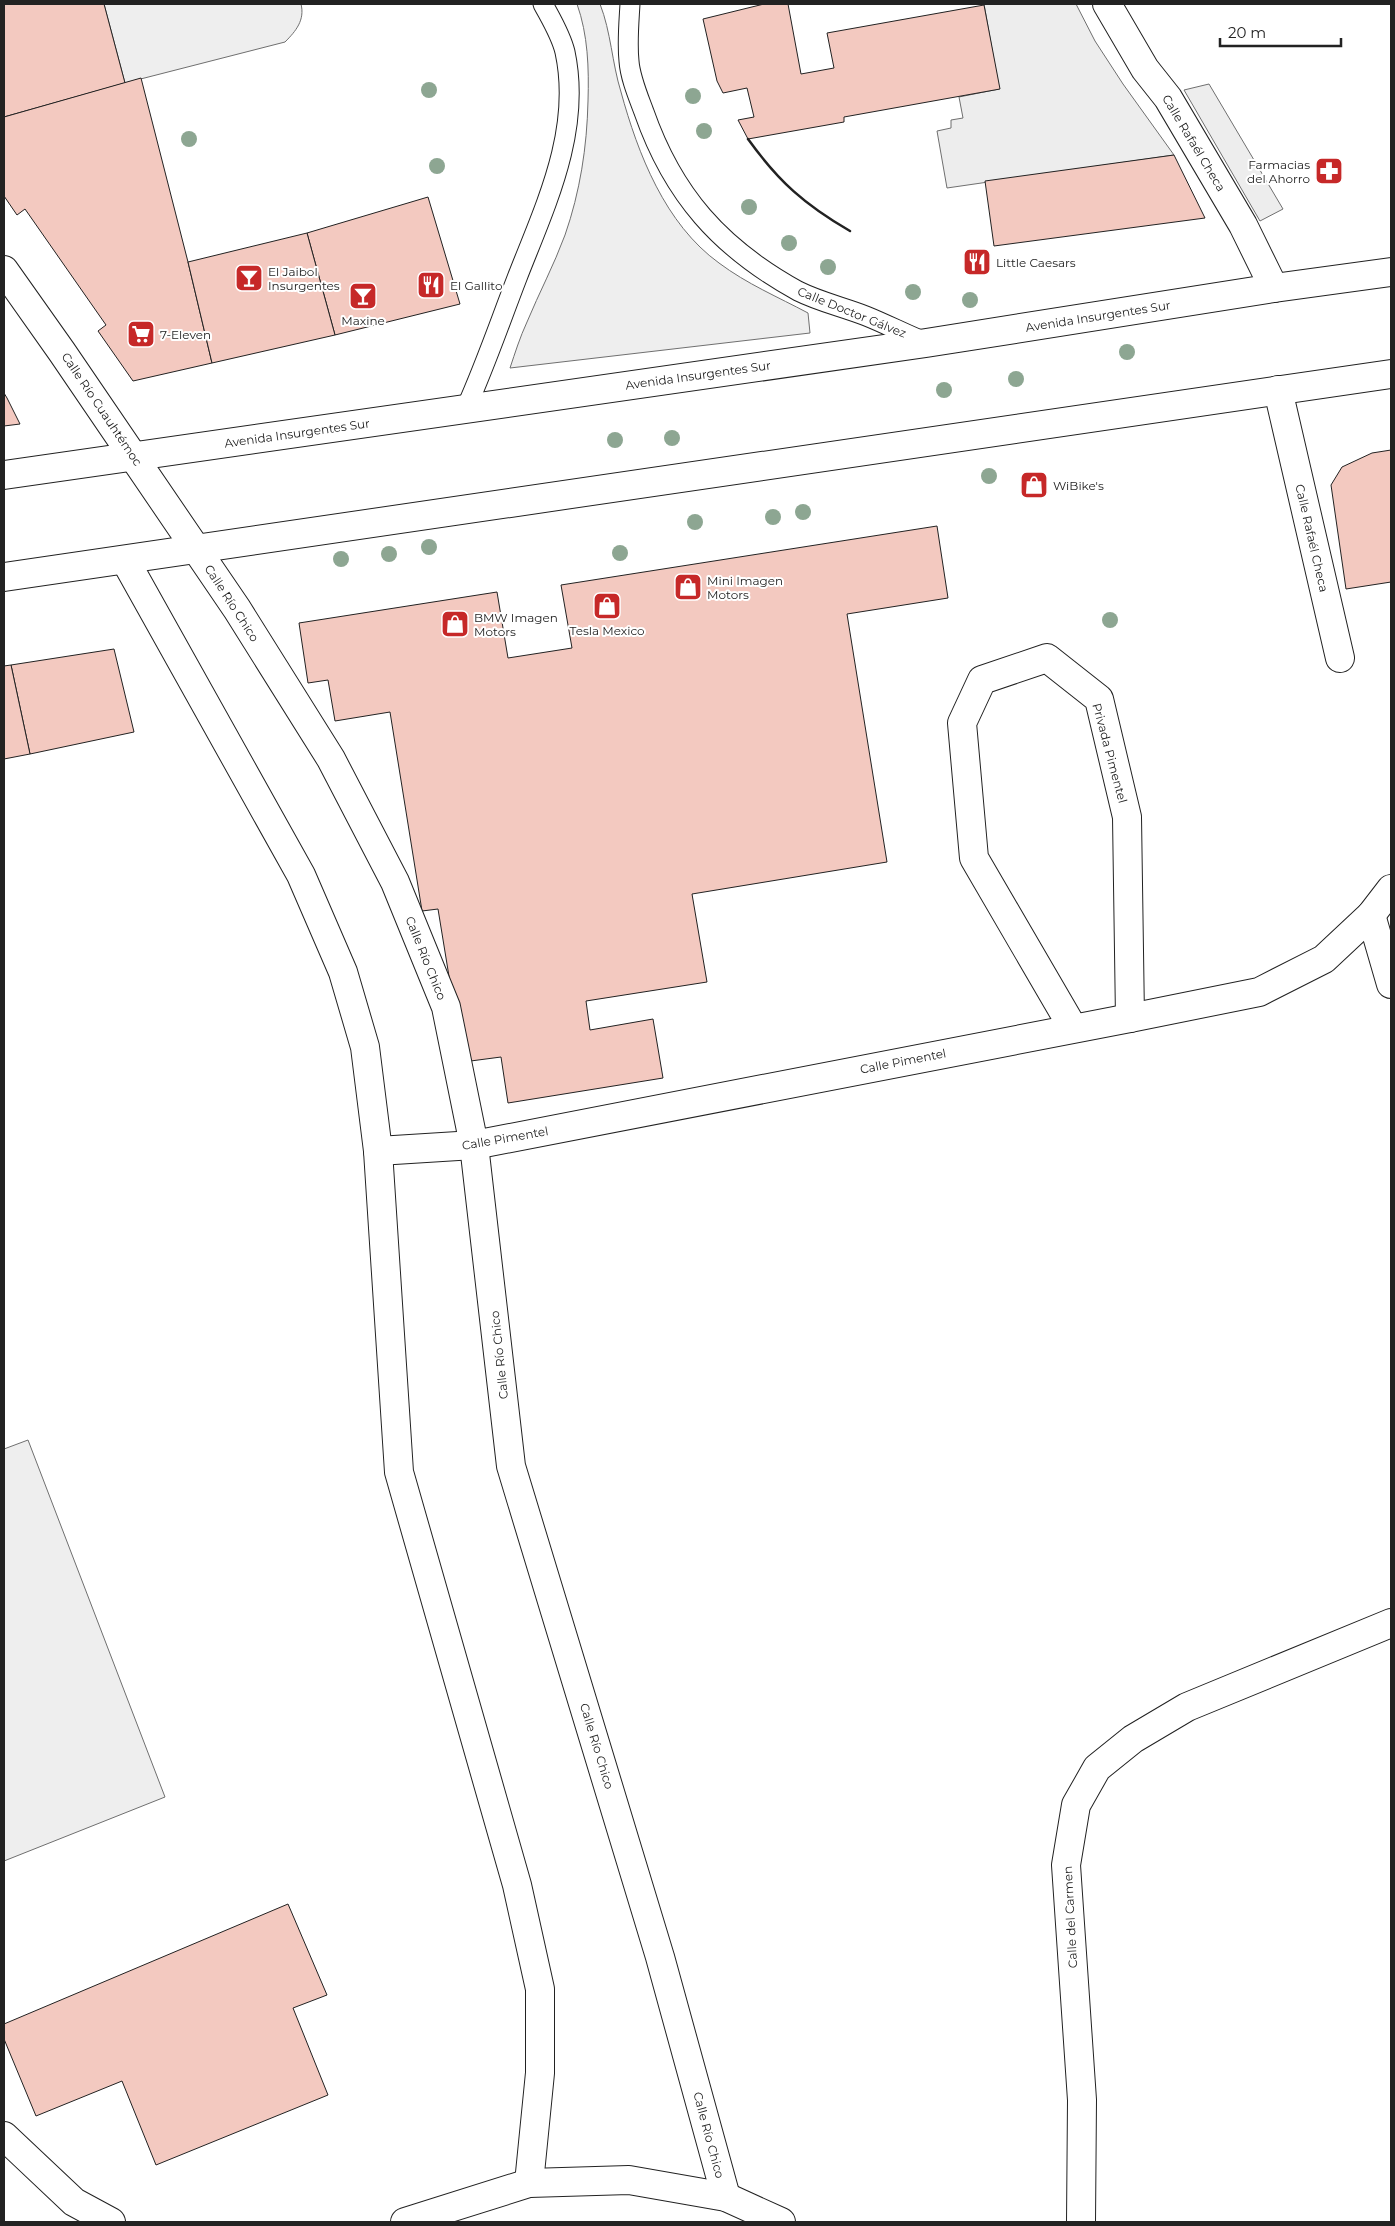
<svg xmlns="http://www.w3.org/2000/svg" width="1395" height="2226" viewBox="0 0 1395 2226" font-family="Montserrat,sans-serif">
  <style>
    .green { fill: #eee; stroke: #6f6f6f }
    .parking { fill: #ededed; stroke: #6f6f6f }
    .building { fill: #f3c9c0; stroke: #222 }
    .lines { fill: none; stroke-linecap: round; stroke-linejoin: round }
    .service-casing { stroke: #222; stroke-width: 21 }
    .minor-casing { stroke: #222; stroke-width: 30 }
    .secondary-casing { stroke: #222; stroke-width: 30 }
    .service { stroke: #fff; stroke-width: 19 }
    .minor { stroke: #fff; stroke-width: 28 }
    .secondary { stroke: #fff; stroke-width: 28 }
    .wall { stroke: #222; stroke-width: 2.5 }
    .tree { fill: #8da692 }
    .labels { text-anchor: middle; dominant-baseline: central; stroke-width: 4; stroke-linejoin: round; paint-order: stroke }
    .street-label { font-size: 12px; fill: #222; stroke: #fff }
    .poi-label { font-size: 12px; fill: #222; stroke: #fff; text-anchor: start }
  </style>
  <rect width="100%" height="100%" fill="#fff"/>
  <g class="green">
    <path d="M 104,4 L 301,4 C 305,20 296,31 285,42 L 125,83 Z"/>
    <path d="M 577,4 L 600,4 C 611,32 612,63 621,92 C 638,154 665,224 719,263 C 747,284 778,297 808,313 L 810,333 L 510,368 C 515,353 520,337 527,322 C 539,293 554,265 565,235 C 580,192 587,147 588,101 C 589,68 588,35 577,4 Z"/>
    <polygon points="28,1440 165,1797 4,1861 4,1449"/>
  </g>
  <g class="parking">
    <polygon points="984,4 1076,4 1095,41 1123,84 1174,155 947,188 937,131 951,128 951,120 963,118 959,97 999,89"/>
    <polygon points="1209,84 1283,209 1260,221 1184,90"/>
  </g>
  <g class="building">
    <polygon points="4,4 104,4 125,83 4,117"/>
    <polygon points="764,4 788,4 801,74 834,68 827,33 984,5 1000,89 844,117 844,122 748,139 738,120 754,117 747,88 723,93 717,81 703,19"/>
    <polygon points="141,78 188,262 212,363 133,381 98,331 106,325 25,209 17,215 4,196 4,117"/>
    <polygon points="1174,155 1205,218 994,246 985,181"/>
    <polygon points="428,197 460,304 335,335 307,233"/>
    <polygon points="307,233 335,335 212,363 188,262"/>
    <polygon points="4,393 7,398 20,424 4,426"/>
    <polygon points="1391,450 1391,582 1346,589 1331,485 1342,467 1372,453"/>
    <polygon points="937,526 948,598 847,614 887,862 692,894 707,982 586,1001 590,1030 653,1019 663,1078 508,1103 501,1057 463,1062 438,909 422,911 390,712 335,721 328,680 308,683 299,623 497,592 508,658 572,648 561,585"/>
    <polygon points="114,649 134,732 30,754 11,665"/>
    <polygon points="11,665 30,754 4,759 4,666"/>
    <polygon points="288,1904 327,1995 293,2008 328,2095 156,2165 122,2081 36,2116 4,2039 4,2024"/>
  </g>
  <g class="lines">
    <defs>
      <g id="service">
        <path d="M 630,4 C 629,22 627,42 629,61 C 630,77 638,96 644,112 C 673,195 720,248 798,291 C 820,302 843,307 866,316 C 886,324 905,334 925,342"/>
        <path d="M 466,408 C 485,366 500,322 517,278 C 545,206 582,131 565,52 C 561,35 551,19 543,4"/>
      </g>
      <g id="minor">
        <polyline points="1107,4 1145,69 1168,98 1181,120 1243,225 1274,288"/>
        <polyline points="4,270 62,352 237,609 331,759 395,882 446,1007 474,1145 511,1466 660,1957 726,2197"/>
        <polyline points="1278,390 1340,658"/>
        <polyline points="125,560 301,875 343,972 365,1047 378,1151 399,1472 517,1885 540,1989 540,2073 529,2183"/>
        <polyline points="1371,915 1391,984"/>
        <polyline points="1073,1028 974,858 962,723 982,680 1047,658 1099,699 1127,817 1130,1018"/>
        <polyline points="378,1151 474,1145 1130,1018 1259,992 1324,959 1371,915 1391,889"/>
        <polyline points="4,2136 74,2202 111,2222"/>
        <polyline points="405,2222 529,2183 629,2180 726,2197 781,2222"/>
        <polyline points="1081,2222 1082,2100 1066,1865 1076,1805 1097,1768 1133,1739 1187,1707 1391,1623"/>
      </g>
      <g id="secondary">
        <polyline points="4,475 926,343 1274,288 1391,272"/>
        <polyline points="4,577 1391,374"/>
      </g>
    </defs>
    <use href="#service" class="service-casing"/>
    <use href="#minor" class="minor-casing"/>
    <use href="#secondary" class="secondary-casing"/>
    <use href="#service" class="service"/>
    <use href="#minor" class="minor"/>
    <use href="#secondary" class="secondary"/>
    <path class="wall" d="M 748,139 C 779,182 805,205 850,231"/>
  </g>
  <g class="tree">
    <circle cx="429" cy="90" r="8"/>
    <circle cx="693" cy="96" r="8"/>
    <circle cx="704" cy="131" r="8"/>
    <circle cx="189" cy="139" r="8"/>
    <circle cx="437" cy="166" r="8"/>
    <circle cx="749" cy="207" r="8"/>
    <circle cx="789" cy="243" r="8"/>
    <circle cx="828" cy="267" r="8"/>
    <circle cx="913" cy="292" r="8"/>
    <circle cx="970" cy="300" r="8"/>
    <circle cx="1127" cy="352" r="8"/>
    <circle cx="1016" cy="379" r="8"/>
    <circle cx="944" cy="390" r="8"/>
    <circle cx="672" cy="438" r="8"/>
    <circle cx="615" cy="440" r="8"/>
    <circle cx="989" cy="476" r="8"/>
    <circle cx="803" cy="512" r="8"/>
    <circle cx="773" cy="517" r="8"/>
    <circle cx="695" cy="522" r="8"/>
    <circle cx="429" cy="547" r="8"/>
    <circle cx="620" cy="553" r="8"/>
    <circle cx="389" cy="554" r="8"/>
    <circle cx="341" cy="559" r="8"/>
    <circle cx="1110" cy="620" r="8"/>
  </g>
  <defs>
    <symbol id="pharmacy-square" viewBox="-11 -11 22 22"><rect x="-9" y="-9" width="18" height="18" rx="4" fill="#c62828" stroke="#fff"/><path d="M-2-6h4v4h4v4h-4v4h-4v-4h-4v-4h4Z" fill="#fff"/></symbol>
    <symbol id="restaurant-square" viewBox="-11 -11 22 22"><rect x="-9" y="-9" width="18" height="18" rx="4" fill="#c62828" stroke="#fff"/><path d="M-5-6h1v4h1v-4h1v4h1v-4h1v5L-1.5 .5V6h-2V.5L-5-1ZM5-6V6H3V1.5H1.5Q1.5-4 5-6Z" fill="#fff"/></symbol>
    <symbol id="bar-square" viewBox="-11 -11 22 22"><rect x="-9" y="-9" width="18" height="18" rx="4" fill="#c62828" stroke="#fff"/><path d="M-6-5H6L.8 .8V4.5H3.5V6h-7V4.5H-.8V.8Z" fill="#fff"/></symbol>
    <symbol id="supermarket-square" viewBox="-11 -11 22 22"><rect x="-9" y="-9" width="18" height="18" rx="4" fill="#c62828" stroke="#fff"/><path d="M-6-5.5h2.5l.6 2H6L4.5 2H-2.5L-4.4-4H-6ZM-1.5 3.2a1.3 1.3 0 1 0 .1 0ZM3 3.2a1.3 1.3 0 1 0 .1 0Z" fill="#fff"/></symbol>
    <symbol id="shop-square" viewBox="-11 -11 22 22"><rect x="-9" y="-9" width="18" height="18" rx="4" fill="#c62828" stroke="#fff"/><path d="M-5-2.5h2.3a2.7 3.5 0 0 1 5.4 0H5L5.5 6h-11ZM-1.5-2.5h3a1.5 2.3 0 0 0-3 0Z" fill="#fff"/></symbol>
  </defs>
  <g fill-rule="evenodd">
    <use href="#pharmacy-square" x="1313" y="155" width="32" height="32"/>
    <use href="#restaurant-square" x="961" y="246" width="32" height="32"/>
    <use href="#bar-square" x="233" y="262" width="32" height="32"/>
    <use href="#restaurant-square" x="415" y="269" width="32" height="32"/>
    <use href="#bar-square" x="347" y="280" width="32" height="32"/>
    <use href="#supermarket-square" x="125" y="318" width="32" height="32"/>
    <use href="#shop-square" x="1018" y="469" width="32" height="32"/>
    <use href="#shop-square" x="672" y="571" width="32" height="32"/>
    <use href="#shop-square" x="591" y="590" width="32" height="32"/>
    <use href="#shop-square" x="439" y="608" width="32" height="32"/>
  </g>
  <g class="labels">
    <g class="street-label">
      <text transform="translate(1194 143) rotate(59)">Calle Rafaél Checa</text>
      <text transform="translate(852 312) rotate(22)">Calle Doctor Gálvez</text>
      <text transform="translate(1098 316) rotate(-9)">Avenida Insurgentes Sur</text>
      <text transform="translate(698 375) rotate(-8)">Avenida Insurgentes Sur</text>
      <text transform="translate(102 409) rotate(56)">Calle Río Cuauhtémoc</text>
      <text transform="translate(297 433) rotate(-8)">Avenida Insurgentes Sur</text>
      <text transform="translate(1312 538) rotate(77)">Calle Rafaél Checa</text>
      <text transform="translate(232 603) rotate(57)">Calle Río Chico</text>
      <text transform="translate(1110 753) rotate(75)">Privada Pimentel</text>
      <text transform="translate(426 958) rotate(68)">Calle Río Chico</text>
      <text transform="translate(903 1061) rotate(-11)">Calle Pimentel</text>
      <text transform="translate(505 1138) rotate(-10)">Calle Pimentel</text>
      <text transform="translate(499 1355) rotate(-96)">Calle Río Chico</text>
      <text transform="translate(597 1746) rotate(73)">Calle Río Chico</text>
      <text transform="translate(1070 1917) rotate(-93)">Calle del Carmen</text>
      <text transform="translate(709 2135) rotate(75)">Calle Río Chico</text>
    </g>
    <g class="poi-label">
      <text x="1310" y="164" text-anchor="end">Farmacias<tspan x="1310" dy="14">del Ahorro</tspan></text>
      <text x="996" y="262">Little Caesars</text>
      <text x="268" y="271">El Jaibol<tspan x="268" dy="14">Insurgentes</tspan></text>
      <text x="450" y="285">El Gallito</text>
      <text x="363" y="320" text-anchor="middle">Maxine</text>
      <text x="160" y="334">7-Eleven</text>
      <text x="1053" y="485">WiBike's</text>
      <text x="707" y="580">Mini Imagen<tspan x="707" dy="14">Motors</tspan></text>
      <text x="474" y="617">BMW Imagen<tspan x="474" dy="14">Motors</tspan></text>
      <text x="607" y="630" text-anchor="middle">Tesla Mexico</text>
    </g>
  </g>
  <rect width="1395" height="2226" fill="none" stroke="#222222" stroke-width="10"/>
  <path d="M1220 38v8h121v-8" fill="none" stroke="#222222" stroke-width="2.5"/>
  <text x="1228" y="38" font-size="15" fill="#222222" stroke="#ffffff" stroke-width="4" paint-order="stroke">20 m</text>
</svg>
